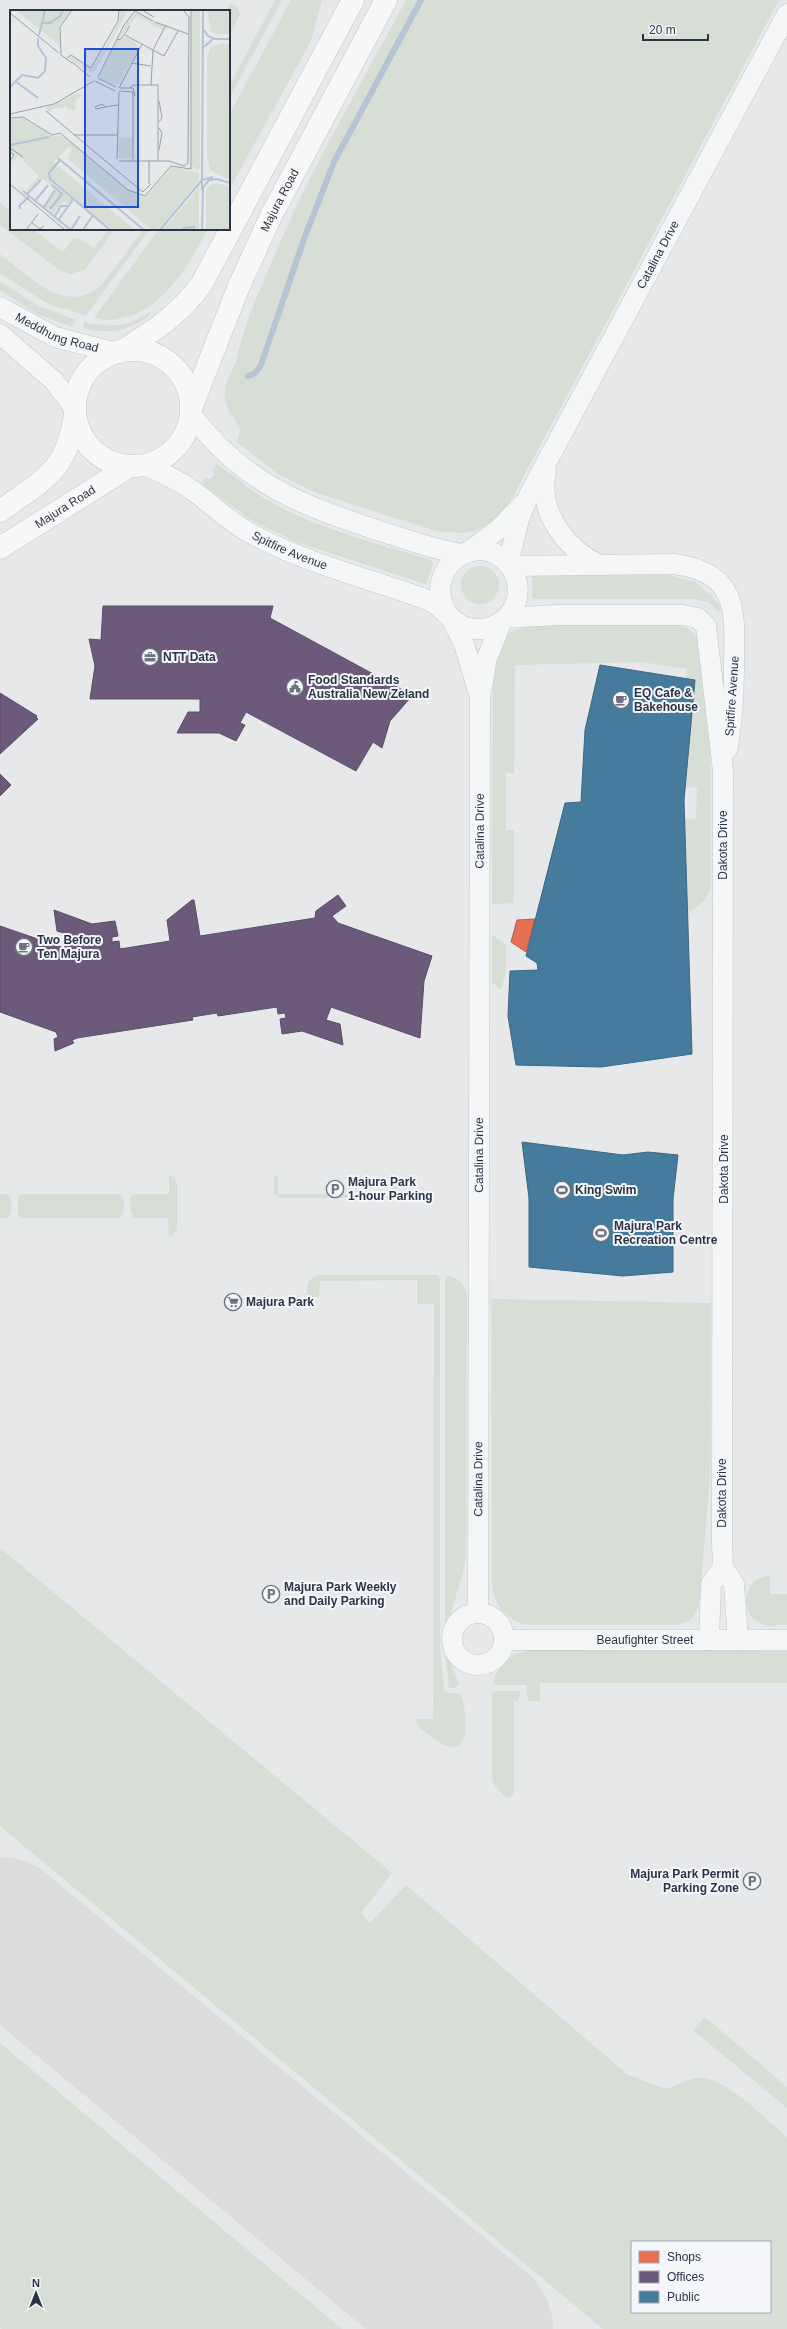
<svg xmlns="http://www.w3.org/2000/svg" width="787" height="2329" viewBox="0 0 787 2329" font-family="Arial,sans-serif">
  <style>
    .green { fill: #d6ded6; fill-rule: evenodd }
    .shops { fill: #e76f51; stroke: #af5d4d }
    .offices { fill: #6d597a; stroke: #594e6a }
    .public { fill: #457b9d; stroke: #3d6683 }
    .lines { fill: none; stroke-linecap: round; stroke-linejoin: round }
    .stream { stroke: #b4c4d5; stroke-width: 6 }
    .runway { stroke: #dadcde; stroke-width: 146 }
    .minor-casing { stroke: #c4c6c8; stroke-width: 21 }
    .secondary-casing { stroke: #c4c6c8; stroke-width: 23 }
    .minor { stroke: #f5f6f7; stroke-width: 20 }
    .secondary { stroke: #f8f8f8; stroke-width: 22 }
    .labels { text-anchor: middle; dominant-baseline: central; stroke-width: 4; stroke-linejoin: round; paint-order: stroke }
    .street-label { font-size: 12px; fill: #2b3445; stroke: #f4f6f9 }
    .poi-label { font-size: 12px; font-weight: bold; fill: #2b3445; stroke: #f4f6f9; text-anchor: start }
    .inset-river { fill: none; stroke: #b4c4d5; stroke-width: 2 }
    .inset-road { fill: none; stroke: #9ba0a8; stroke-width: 1 }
    .view { fill: #1d4ed8; fill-opacity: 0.15; stroke: #1d4ed8; stroke-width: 2 }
    .inset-edge { fill: none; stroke: #2b3445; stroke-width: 2 }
  </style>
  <rect width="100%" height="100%" fill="#e6e8ea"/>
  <g class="green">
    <polygon points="275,0 282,0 229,99 229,86"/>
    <polygon points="291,0 322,0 311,41 229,190 229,115"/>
    <path d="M 406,0 L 779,0 L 511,500 L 496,519 L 477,530 L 461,533 L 436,531 L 317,493 L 278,474 L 237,442 L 240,429 C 233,413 224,413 225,391 C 226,377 235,369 237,357 C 244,326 257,296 270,266 C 308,174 359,88 406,0 Z"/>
    <polygon points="231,3 238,8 240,15 229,36 229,11 225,11"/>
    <polygon points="0,203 11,212 11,229 33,229 63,252 74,238 77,239 79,238 94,248 109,229 115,229 85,270 70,274 59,270 0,225"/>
    <path d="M 144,229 L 150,229 L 86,315 L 48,304 L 0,273 L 0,254 C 29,276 67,319 103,283 Z"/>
    <path d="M 159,229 L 208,229 C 189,264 162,313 118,319 C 110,321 102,319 94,318 Z"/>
    <polygon points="0,281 38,306 76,320 72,327 37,314 0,290"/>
    <path d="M 150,312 L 149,316 C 129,331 109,334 85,329 L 83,326 L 84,322 C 110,328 128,327 150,312 Z"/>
    <path d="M 217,464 C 235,477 252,492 272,503 C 321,530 377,543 431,560 L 433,563 L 427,582 L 425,584 L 296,542 L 251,520 L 201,483 L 205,478 L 211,479 L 215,474 L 212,470 Z"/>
    <circle cx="480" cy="585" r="19"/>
    <polygon points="534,575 668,575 695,582 713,597 722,609 718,612 709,602 695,599 534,599 532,596 532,577"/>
    <path d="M 538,625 L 676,625 L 688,628 L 698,638 L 710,729 L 711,888 L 704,901 L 688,914 L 685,819 L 696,818 L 697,788 L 685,786 L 695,680 L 686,678 L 687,669 L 642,662 L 515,665 L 514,774 L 506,772 L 506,830 L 514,830 L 514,903 L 492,904 L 493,671 C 503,638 501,629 538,625 Z"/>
    <polygon points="492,935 506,945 506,972 501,990 492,982"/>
    <polygon points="169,1176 174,1177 177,1184 177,1229 171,1236 169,1236 168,1218 134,1218 131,1213 130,1198 134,1194 169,1194"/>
    <path d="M 274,1176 L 278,1176 L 278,1194 L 392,1194 L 392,1176 L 397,1176 C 396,1185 399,1194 390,1198 L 280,1198 L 274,1194 Z"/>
    <path d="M 0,1194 L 8,1194 C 13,1200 12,1212 8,1218 L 0,1218 Z"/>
    <path d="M 20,1194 L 120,1194 C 126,1201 125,1211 120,1218 L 20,1218 L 18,1214 L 18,1198 Z"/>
    <path d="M 319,1275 L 438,1275 L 440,1280 L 440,1647 L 444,1692 L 461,1694 C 470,1724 470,1768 429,1735 C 423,1730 416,1727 416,1719 L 433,1719 L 434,1304 L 417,1304 L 417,1280 L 320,1281 L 319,1297 L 307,1297 C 307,1286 307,1278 319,1275 Z"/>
    <path d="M 448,1276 C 460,1277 465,1286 467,1298 L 466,1555 L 463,1573 L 445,1632 L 445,1280 Z"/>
    <path d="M 491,1299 L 711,1303 L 710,1478 L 699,1606 L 691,1620 L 677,1625 L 529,1625 C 507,1622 494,1605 492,1584 Z"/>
    <path d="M 0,1548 L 392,1873 L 361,1913 L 370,1923 L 406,1885 L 628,2075 L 666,2089 C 676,2086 687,2079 698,2078 C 724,2075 767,2121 787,2137 L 787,2329 L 603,2329 L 0,1826 ZM 632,2242 L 770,2242 L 770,2312 L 632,2312 Z"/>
    <path d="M 770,1576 L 770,1594 L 787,1594 L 787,1625 C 779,1625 769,1627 762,1624 C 737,1615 743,1576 770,1576 Z"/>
    <polygon points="445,1649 459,1684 455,1688 449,1688"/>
    <path d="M 530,1650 L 787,1651 L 787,1683 L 540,1683 L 540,1701 L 528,1701 L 526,1685 L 496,1685 L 493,1683 C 498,1664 511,1653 530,1650 Z"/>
    <polygon points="496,1691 520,1691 518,1701 514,1701 514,1793 510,1798 505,1797 494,1785 492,1777 492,1693"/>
    <polygon points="705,2017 787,2087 787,2108 693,2030"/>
    <polygon points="0,2043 342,2329 2,2329 0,2327"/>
  </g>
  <polygon class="shops" points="535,919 526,952 511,942 517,920"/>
  <g class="offices">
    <polygon points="103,606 273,606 270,618 410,694 409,695 411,697 390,721 382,748 373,742 356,771 246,712 240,723 245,725 236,741 219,733 177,733 188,712 200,712 200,699 90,699 95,666 89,639 101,640"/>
    <polygon points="0,693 37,716 36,717 38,719 0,754"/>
    <polygon points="0,774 11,785 0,796"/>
    <polygon points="338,895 346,906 332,916 338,923 432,956 424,981 420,1038 331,1007 326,1020 340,1024 343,1045 302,1031 282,1034 280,1019 286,1018 285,1013 278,1014 277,1007 218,1016 217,1013 192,1017 193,1020 77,1038 72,1040 74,1043 55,1051 54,1039 58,1037 56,1032 0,1012 0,926 64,948 70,935 57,931 54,910 92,924 115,921 118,936 112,937 112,942 119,941 120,949 170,941 167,920 192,900 194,900 200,936 315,918 316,911"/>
  </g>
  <g class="public">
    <polygon points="600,665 695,680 684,800 692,1054 601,1067 516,1065 508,1016 510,971 538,970 537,963 526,956 565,803 581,802 585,730"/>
    <polygon points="522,1142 623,1155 648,1152 678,1155 673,1199 673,1272 623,1276 529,1267 529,1198"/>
  </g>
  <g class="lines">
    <polyline class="stream" points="248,376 255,373 261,365 304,239 334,162 421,0"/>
    <polyline class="runway" points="0,1930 480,2329"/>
    <defs>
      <g id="minor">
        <path id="s1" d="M 0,307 L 55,337 L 116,353"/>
        <polyline points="0,334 54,381 75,409"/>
        <path d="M 191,414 C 243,484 303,506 383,532 C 409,540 435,550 462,554"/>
        <path id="s2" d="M 144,465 C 160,472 177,479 192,490 C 212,504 229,522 250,533 C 305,563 367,578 425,599 C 440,604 447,617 459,624 C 481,636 508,625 516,602 C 520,589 517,575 509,565 C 477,527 421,569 447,613"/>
        <path d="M 546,471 C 537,510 565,549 600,565"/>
        <polyline points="468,552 499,529 522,505"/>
        <path id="s3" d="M 508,564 L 519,519 L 529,495 L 787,14"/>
        <path d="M 510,566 L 675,564 C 738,573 735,610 734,662 C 734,692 733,721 727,750"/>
        <polyline points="450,616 464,644 479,694"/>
        <polyline points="505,618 557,615 683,615 698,618 706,626 723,771 722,1542 723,1567 734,1584 738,1640"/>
        <circle cx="478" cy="1639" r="26"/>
        <path id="s4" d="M 478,1613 L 480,698 L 487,658 L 502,621"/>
        <path id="s5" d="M 504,1640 L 787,1640"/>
        <polyline points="709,1640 711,1584 723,1567"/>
      </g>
      <g id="secondary">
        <circle cx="133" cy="408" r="58"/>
        <path d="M 120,352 C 151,333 179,315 201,285 L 353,0"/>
        <path id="s6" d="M 191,408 L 239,286 L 271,216 L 386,0"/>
        <path d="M 0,511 C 44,479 66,473 75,415"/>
        <path id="s7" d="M 0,548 L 130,466"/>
      </g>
    </defs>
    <use href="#minor" class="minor-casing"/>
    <use href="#secondary" class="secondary-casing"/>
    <use href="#minor" class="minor"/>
    <use href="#secondary" class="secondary"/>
  </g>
  <defs>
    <symbol id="office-ring" viewBox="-11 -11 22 22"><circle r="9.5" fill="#f4f6f9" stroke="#6c737f" stroke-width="1.5"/><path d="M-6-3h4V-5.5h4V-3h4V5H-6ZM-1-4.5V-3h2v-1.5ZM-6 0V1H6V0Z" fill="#6c737f"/></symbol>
    <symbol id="civic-ring" viewBox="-11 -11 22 22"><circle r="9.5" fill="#f4f6f9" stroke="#6c737f" stroke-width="1.5"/><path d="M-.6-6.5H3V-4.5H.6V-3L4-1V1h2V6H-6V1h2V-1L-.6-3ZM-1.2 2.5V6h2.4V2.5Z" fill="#6c737f"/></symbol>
    <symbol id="cafe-ring" viewBox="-11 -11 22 22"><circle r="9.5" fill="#f4f6f9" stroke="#6c737f" stroke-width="1.5"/><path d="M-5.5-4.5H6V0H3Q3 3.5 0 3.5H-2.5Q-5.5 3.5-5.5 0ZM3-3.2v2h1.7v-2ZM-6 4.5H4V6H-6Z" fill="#6c737f"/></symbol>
    <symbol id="parking-ring" viewBox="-11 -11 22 22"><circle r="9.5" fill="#f4f6f9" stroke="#6c737f" stroke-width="1.5"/><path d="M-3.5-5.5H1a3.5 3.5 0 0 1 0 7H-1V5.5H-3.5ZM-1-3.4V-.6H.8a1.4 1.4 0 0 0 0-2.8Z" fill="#6c737f"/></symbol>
    <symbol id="stadium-ring" viewBox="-11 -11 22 22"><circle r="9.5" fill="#f4f6f9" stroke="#6c737f" stroke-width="1.5"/><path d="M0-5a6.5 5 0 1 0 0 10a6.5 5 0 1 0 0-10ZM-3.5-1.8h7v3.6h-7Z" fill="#6c737f"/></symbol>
    <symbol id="supermarket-ring" viewBox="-11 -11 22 22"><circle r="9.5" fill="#f4f6f9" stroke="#6c737f" stroke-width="1.5"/><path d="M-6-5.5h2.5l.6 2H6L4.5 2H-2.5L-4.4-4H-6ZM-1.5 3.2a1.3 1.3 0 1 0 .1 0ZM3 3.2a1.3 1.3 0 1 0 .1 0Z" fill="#6c737f"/></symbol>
  </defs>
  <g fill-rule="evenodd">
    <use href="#office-ring" x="140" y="647" width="20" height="20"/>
    <use href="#civic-ring" x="285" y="677" width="20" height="20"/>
    <use href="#cafe-ring" x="611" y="690" width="20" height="20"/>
    <use href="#cafe-ring" x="14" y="937" width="20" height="20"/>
    <use href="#parking-ring" x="325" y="1179" width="20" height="20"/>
    <use href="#stadium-ring" x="552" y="1180" width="20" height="20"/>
    <use href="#stadium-ring" x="591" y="1223" width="20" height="20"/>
    <use href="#supermarket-ring" x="223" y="1292" width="20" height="20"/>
    <use href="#parking-ring" x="261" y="1584" width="20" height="20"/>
    <use href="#parking-ring" x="742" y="1871" width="20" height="20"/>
  </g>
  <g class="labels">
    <g class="street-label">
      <text stroke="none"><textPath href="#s6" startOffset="226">Majura Road</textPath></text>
      <text stroke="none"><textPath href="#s3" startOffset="345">Catalina Drive</textPath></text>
      <text stroke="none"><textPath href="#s1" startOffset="63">Meddhung Road</textPath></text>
      <text stroke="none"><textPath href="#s7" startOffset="77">Majura Road</textPath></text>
      <text stroke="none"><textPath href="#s2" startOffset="170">Spitfire Avenue</textPath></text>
      <text transform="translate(732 696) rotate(-86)">Spitfire Avenue</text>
      <text stroke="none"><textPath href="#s4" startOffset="782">Catalina Drive</textPath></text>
      <text transform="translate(723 845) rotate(-90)">Dakota Drive</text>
      <text stroke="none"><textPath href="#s4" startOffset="458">Catalina Drive</textPath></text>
      <text transform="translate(724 1169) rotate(-90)">Dakota Drive</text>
      <text stroke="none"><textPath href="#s4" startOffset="134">Catalina Drive</textPath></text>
      <text transform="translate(722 1493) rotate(-90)">Dakota Drive</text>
      <text stroke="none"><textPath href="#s5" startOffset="141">Beaufighter Street</textPath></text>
    </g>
    <g class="poi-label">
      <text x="163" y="657">NTT Data</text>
      <text x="308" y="680">Food Standards<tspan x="308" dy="14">Australia New Zeland</tspan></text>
      <text x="634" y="693">EQ Cafe &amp;<tspan x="634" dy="14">Bakehouse</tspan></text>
      <text x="37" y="940">Two Before<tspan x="37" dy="14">Ten Majura</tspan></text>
      <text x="348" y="1182">Majura Park<tspan x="348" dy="14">1-hour Parking</tspan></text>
      <text x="575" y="1190">King Swim</text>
      <text x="614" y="1226">Majura Park<tspan x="614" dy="14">Recreation Centre</tspan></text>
      <text x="246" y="1302">Majura Park</text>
      <text x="284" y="1587">Majura Park Weekly<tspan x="284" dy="14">and Daily Parking</tspan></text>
      <text x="739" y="1874" text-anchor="end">Majura Park Permit<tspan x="739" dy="14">Parking Zone</tspan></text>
    </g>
  </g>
  <g transform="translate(10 10)">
    <rect width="220" height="220" fill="#e6e8ea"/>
    <path d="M 6,0 L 61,0 L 49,16 L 50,41 L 48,34 ZM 110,0 L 118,0 L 87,58 L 83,62 L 78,61 L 59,48 L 60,46 L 82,59 L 102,26 L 109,11 ZM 182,0 L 190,0 L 190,158 L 188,160 L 182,156 ZM 197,0 L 220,0 L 220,24 L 210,25 L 201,22 ZM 129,3 L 154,16 L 153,20 L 127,6 L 108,29 L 117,12 L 125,4 ZM 117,27 L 126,32 L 129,38 L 109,74 L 105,75 L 91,69 L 90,65 L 107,31 ZM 210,33 L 220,34 L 220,170 L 200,160 L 197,146 L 197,49 L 200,38 ZM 68,83 L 72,86 L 66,90 L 65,100 L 59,100 L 54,95 L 54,98 L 44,98 L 39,102 L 35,98 ZM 13,108 L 41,126 L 53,126 L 102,166 L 100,170 L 103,167 L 118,180 L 124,181 L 133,187 L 138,184 L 162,157 L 189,163 L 189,170 L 148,220 L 142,220 L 58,149 L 62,138 L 59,136 L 44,152 L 46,154 L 38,163 L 39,170 L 61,189 L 58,194 L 54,191 L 43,203 L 35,197 L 46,180 L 33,169 L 16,182 L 0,169 L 16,181 L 29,166 L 8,146 L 0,155 L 5,146 L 0,140 L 0,109 ZM 108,128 L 123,128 L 122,149 L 109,148 ZM 47,155 L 125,220 L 102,220 L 42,171 L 40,164 ZM 207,173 L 220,177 L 220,220 L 196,220 L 196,181 L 200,175 ZM 189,177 L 189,220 L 153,220 L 188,179 Z" fill="#d6ded6"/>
    <path class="inset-river" d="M 32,13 L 40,13 L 50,6 L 53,0M 194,20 L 198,26 L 205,29M 29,25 L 35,0M 194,37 L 203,29 L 220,29M 5,71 L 28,88M 0,77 L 12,65 L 28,68 L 35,61 L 36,48 L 28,36 L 28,28M 0,135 L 39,127M 48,148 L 134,220M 50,150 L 39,163 L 40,169 L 100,220M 207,169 L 220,173M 42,175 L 52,184M 192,180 L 193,0M 13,181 L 61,220M 17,184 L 31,170M 25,191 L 38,175M 34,197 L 45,180M 11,199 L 9,196 L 19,187M 40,199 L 53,183M 45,206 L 51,196 L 58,196M 49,209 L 62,191 L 62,188M 173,218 L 185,217M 61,220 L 70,206M 73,220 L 83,205M 150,220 L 192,170 L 203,167M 192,220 L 193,178 L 199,170 L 208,169"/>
    <path class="inset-road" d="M 62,0 L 50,17 L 51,45 L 62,53M 132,0 L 144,7M 125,1 L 143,11M 0,3 L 49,43M 145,12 L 178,24M 115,25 L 154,46 L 168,21M 106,30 L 111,29 L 120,16M 143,40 L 156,15M 57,48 L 61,45 L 81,58 L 108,11 L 109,0M 62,52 L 80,67M 121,53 L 141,56M 88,67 L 114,15 L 125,1M 88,68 L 106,77M 85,71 L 105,81M 141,75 L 143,40M 109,78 L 132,34M 110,78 L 123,78 L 125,86M 120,78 L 123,75 L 148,75 L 148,151M 109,81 L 123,82 L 123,151M 96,97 L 92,94 L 85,97 L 86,99 L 101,96 L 108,95M 36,101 L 123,174M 0,104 L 44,94 L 84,71M 0,108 L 13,107 L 42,125 L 50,123 L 118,180 L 135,186 L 161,156 L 181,159 L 181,0M 149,112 L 152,108 L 149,91M 149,118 L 152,123 L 149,140M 64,125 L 108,125M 0,138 L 13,147M 0,142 L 4,145 L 0,151M 107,149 L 109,82M 109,151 L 159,151 L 174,156 L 178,153 L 179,7 L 173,0M 0,174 L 55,220M 123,174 L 133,182 L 141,174M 139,174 L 139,151M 22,213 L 30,219 L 34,216M 16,220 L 28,204"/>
    <path class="view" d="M 75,39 L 128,39 L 128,197 L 75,197 Z"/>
    <rect width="220" height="220" class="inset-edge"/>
  </g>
  <rect x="631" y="2241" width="140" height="72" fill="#f4f6f9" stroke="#a4a8b1"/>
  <rect x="639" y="2251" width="20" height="12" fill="#e76f51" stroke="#a4a8b1"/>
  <text x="667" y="2261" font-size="12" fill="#2b3445">Shops</text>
  <rect x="639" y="2271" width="20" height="12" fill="#6d597a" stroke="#a4a8b1"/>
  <text x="667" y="2281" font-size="12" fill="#2b3445">Offices</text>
  <rect x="639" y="2291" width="20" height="12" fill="#457b9d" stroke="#a4a8b1"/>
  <text x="667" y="2301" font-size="12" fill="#2b3445">Public</text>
  <g transform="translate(36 2293)" stroke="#f4f6f9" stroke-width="3" paint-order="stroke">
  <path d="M0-3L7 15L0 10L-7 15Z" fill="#2b3445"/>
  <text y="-6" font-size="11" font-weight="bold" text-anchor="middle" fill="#2b3445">N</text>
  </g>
  <path d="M643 34v6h65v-6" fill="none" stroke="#2b3445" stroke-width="2"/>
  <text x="649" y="34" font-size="12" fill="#2b3445" stroke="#f4f6f9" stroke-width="3" paint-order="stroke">20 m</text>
</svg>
